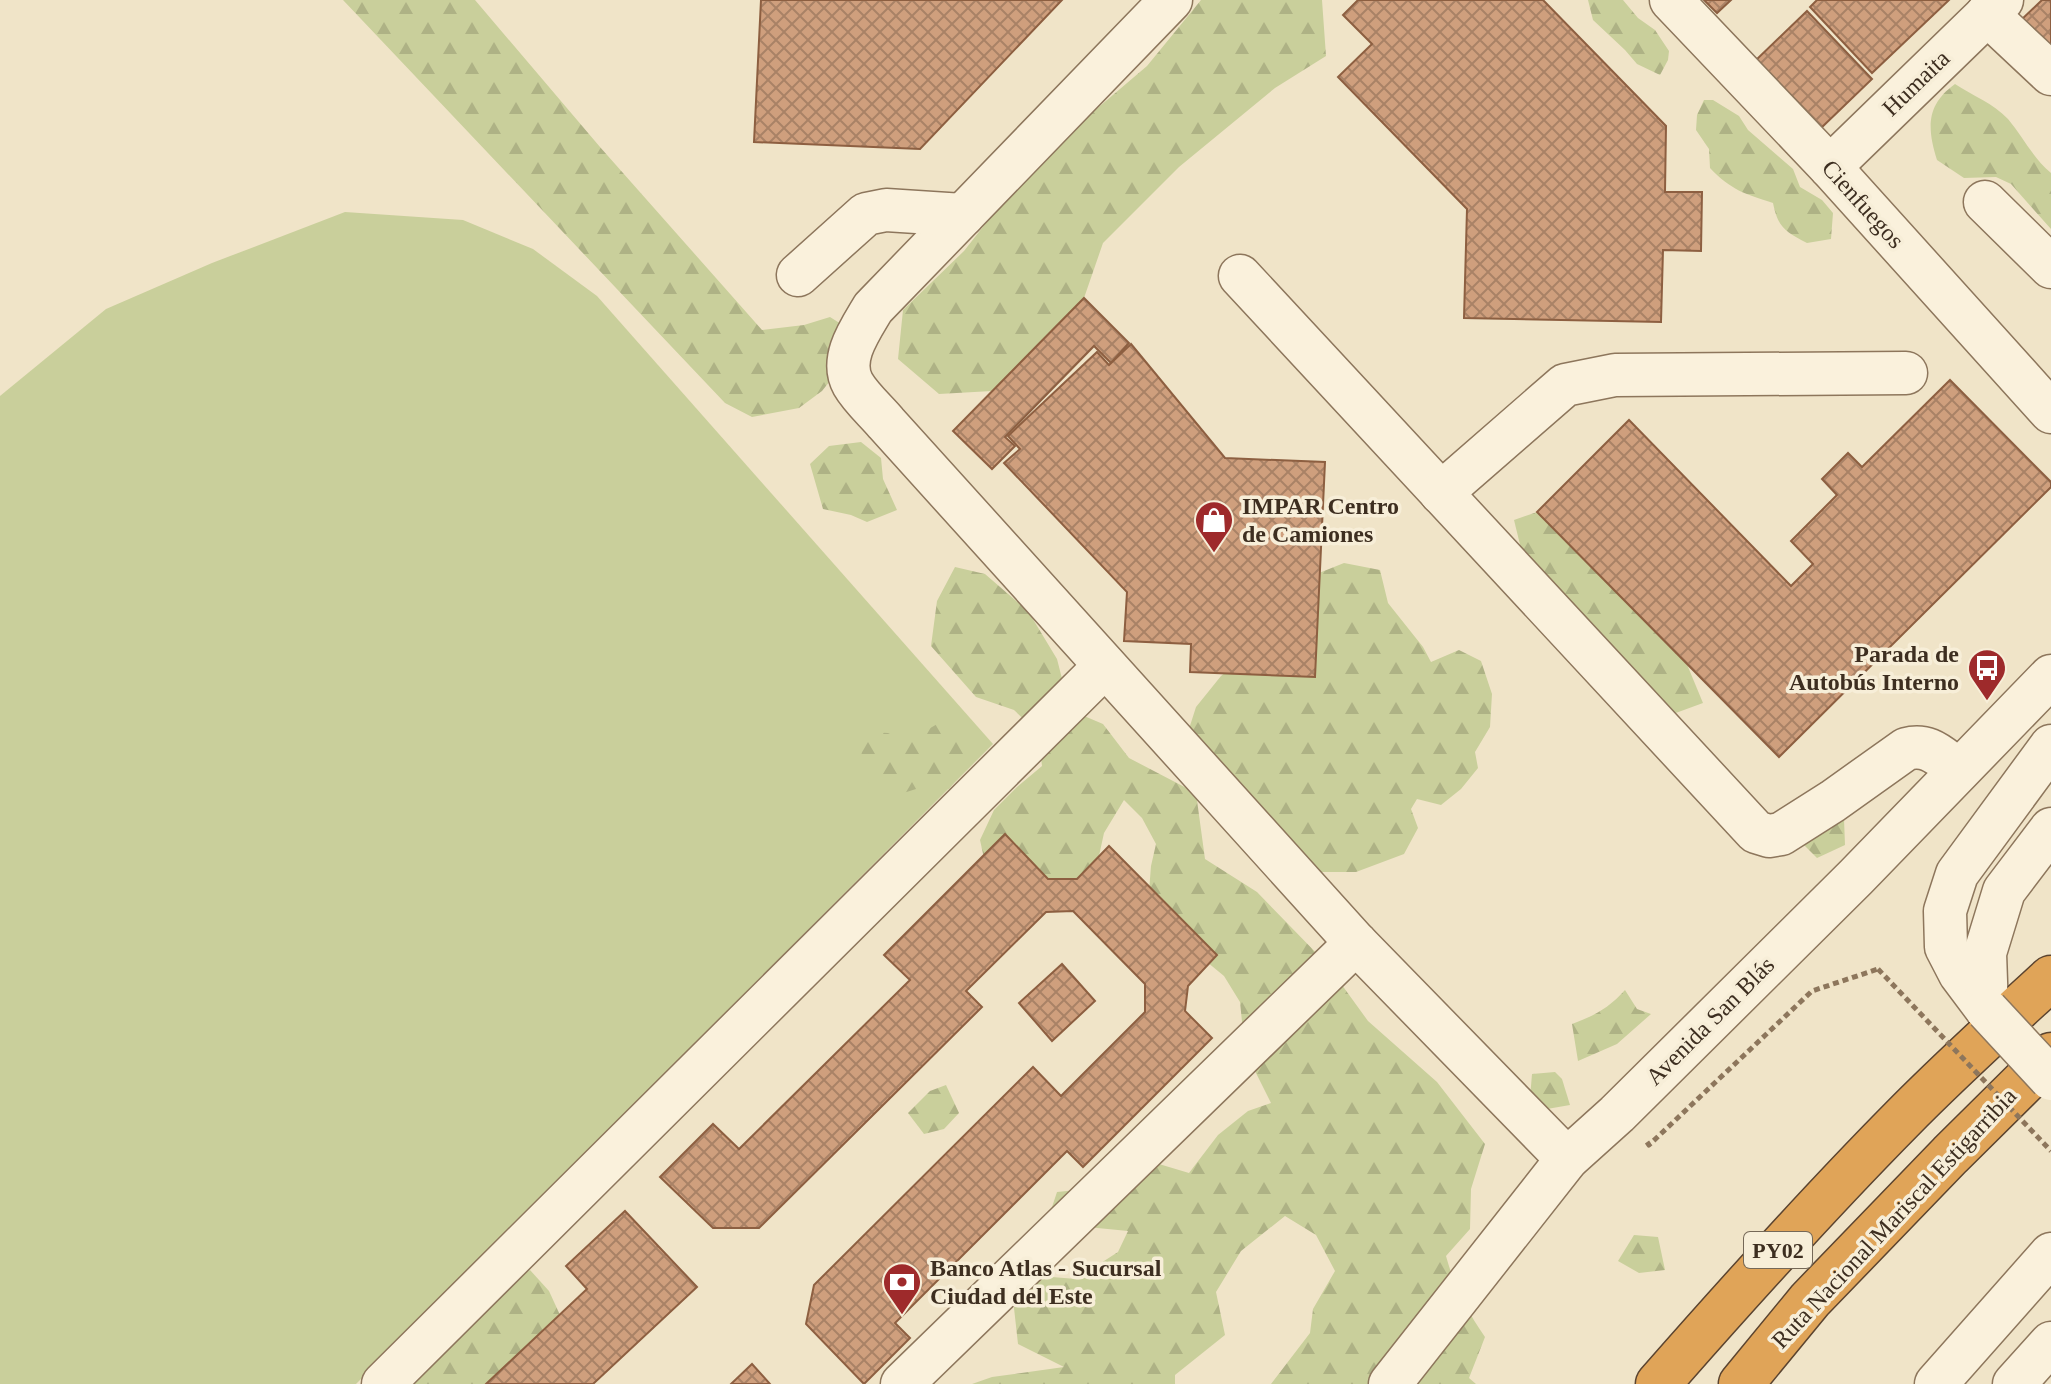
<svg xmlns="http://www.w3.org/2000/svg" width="2051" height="1384" viewBox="0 0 2051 1384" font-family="Georgia,serif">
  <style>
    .green { fill: #c9cf9b }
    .forest { fill: url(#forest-firs) }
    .building { fill: url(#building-cross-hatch); stroke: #8d5f41; stroke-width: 2 }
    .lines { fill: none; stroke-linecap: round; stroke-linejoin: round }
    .minor-casing { stroke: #8d765c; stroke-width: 45 }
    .highway-casing { stroke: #5b4430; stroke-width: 47 }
    .path { stroke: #8d765c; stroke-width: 5; stroke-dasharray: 6 4; stroke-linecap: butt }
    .minor { stroke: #faf1dc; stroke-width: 42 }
    .highway { stroke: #e0a458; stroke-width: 44 }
    .minor-bridge-casing { stroke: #8d765c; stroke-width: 45; stroke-linecap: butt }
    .path-bridge { stroke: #8d765c; stroke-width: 5; stroke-dasharray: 6 4; stroke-linecap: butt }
    .minor-bridge { stroke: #faf1dc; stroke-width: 42 }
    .labels { text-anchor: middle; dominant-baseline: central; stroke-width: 7; stroke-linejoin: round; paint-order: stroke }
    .shield { fill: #f7eed8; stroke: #756857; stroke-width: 2 }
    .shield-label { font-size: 22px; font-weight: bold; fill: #3d2e20 }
    .street-label { font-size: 24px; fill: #3d2e20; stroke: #f7eed8 }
    .poi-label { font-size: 24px; font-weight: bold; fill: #3d2e20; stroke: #f7eed8; text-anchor: start }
  </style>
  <defs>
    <pattern id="forest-firs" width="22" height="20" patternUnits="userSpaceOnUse" patternTransform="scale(2)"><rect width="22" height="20" fill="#c9cf9b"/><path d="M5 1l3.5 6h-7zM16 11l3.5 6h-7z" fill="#aeb285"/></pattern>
    <pattern id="building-cross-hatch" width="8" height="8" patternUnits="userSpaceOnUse" patternTransform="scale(2)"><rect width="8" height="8" fill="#cf9f7d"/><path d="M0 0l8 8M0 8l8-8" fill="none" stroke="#a98266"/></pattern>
  </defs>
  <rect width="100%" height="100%" fill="#f0e4c8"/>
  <polygon class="green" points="345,212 463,220 533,249 597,296 993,744 356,1384 0,1384 0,396 106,309 212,263"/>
  <g class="forest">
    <polygon points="343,0 475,0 600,147 762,330 804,325 830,317 849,329 845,362 822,391 799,408 752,417 725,403"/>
    <polygon points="1201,0 1322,0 1326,56 1275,88 1179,167 1103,243 1084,298 992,391 939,394 898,359 903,310 964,251 1033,163 1147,66"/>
    <polygon points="1588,0 1623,0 1638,18 1655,30 1669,51 1668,60 1660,75 1637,64 1625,50 1593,20"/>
    <path d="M 1955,84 C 1973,96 1993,103 2008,119 C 2023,137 2033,158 2051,173 L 2051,229 L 2011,184 L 1996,177 L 1964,178 L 1937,160 C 1927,128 1926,105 1955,84 Z"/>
    <path d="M 1704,100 L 1713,100 L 1739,116 L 1748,130 L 1793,169 L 1800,187 L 1822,200 L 1833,213 L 1831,239 L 1807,243 C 1786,232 1778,228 1773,203 C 1745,194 1731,190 1710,168 L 1709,149 L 1696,130 L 1697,115 Z"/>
    <polygon points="861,442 881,458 883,479 897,510 867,522 851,515 823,509 810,464 829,446"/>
    <polygon points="1537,512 1686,662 1703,703 1673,714 1525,565 1514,520"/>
    <polygon points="1344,563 1380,570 1388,603 1423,647 1431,662 1459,650 1481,661 1492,694 1490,727 1475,752 1478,768 1461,789 1441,805 1417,799 1411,809 1418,828 1404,854 1356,872 1314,872 1188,732 1196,707 1221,676 1251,650 1309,577"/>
    <path d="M 955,567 L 985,574 L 1028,611 L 1057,659 L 1070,710 L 1103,724 L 1129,758 L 1196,793 L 1205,859 L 1257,892 L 1326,963 L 1368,1021 L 1437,1082 L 1485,1144 L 1471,1189 L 1470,1229 L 1446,1256 C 1454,1286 1467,1311 1485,1337 L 1469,1378 L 1476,1384 L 1271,1384 L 1310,1333 L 1313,1309 L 1335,1271 L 1316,1235 L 1285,1216 L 1241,1251 L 1216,1292 L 1225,1335 L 1175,1375 L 1175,1384 L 972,1384 L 992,1377 L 1064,1367 L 1018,1344 L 1013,1299 L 1040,1276 L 1076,1279 L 1118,1252 L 1128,1231 L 1077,1226 L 1048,1219 L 1057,1192 L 1097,1188 L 1139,1158 L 1189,1173 L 1218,1135 L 1248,1111 L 1271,1103 L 1245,1051 L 1240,1002 L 1224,976 L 1190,948 L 1147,917 L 1151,866 L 1156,844 L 1142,818 L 1124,800 L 1104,833 L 1090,897 L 989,881 L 980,840 L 994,810 L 1017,787 L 1042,766 L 1038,733 L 1014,710 L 976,697 L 931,646 L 937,601 Z"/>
    <polygon points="939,723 975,754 949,789 916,789 894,796 875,790 860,771 862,747 869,732 888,733 906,742"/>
    <polygon points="1844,819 1845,845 1817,858 1802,843 1811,820"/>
    <path d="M 1625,990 L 1637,1009 L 1651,1014 L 1617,1044 L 1578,1061 L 1572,1024 C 1594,1016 1609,1008 1625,990 Z"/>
    <polygon points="1555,1072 1562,1079 1570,1105 1547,1109 1530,1098 1532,1074"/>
    <polygon points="946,1085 959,1113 944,1129 924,1134 908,1113 930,1091"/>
    <polygon points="1634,1235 1658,1237 1665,1270 1639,1273 1618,1261"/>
    <polygon points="530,1270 549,1291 560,1315 486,1384 371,1384"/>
  </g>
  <g class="building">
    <polygon points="761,0 1062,0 920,149 754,142"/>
    <polygon points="1358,0 1543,0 1666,126 1665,192 1702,192 1701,251 1663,250 1661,322 1464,318 1467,209 1338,77 1372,44 1343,15"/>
    <polygon points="1704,0 1731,0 1717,13"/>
    <polygon points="1817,0 1949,0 1872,73 1810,7"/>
    <polygon points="2042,0 2051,0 2051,54 2020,21"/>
    <polygon points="1807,11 1872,79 1820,129 1755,61"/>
    <polygon points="1084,298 1129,343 1111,363 1094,346 1005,437 1015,446 992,469 953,431"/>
    <polygon points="1131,344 1225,458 1325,462 1315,677 1190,672 1191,644 1124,641 1127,592 1004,463 1020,449 1008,436 1097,352 1109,365"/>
    <polygon points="1950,380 2051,482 2051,487 1779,757 1537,512 1629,420 1791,586 1813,564 1791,541 1837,495 1822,479 1848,453 1862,467"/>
    <polygon points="1005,834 1048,879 1077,879 1109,846 1217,955 1188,986 1185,1011 1212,1038 1083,1167 1067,1151 895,1323 910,1338 864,1384 806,1324 814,1285 1033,1067 1061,1096 1145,1012 1145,984 1073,911 1046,912 966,991 982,1007 759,1228 713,1228 660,1177 713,1124 739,1149 910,980 884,955"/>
    <polygon points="1062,964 1095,1001 1052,1041 1019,1003"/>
    <polygon points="625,1211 697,1287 593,1384 486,1384 587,1289 566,1266"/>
    <polygon points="752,1364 770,1384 731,1384"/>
  </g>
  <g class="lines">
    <defs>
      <g id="minor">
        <path d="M 1171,0 L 873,308 C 860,330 839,359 853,384 C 861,398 876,411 886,423 L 1356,943 L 1567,1159"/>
        <polyline points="1671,0 1830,167 2051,412"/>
        <polyline points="1987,14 2051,74"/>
        <polyline points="1830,167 2002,0"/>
        <polyline points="1985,202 2051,267"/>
        <polyline points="798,275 866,214 886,210 963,215"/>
        <path d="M 1240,276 L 1756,832 L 1769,836 L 1781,834 L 1833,801 L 1906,749 C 1930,743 1940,757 1959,770"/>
        <polyline points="1441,493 1565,385 1615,375 1906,373"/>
        <polyline points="1987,1010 1960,974 1946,947 1945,911 1957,874 2051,746"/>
        <polyline points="1987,1010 1985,953 2004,891 2051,829"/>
        <polyline points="383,1384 1105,666"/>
        <polyline points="902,1384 1356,943"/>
        <polyline points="1390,1384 1567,1159 1617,1114 1856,877 2051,676"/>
        <polyline points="1936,1384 2051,1254"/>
        <polyline points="2014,1384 2051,1343"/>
      </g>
      <g id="highway">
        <path d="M 1658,1384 C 1737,1294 1817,1205 1901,1120 C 1949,1071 2000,1025 2051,978"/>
        <polyline points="1741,1384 1810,1300 1950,1155 2051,1055"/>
      </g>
    </defs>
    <use href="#minor" class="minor-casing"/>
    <use href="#highway" class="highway-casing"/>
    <polyline class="path" points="1647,1142 1649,1145 1812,991 1878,969"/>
    <use href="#minor" class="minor"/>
    <use href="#highway" class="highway"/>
    <defs>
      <polyline id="minor-bridge" points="1987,1010 2051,1079"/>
    </defs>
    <use href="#minor-bridge" class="minor-bridge-casing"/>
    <polyline class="path-bridge" points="1878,969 2051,1151"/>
    <use href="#minor-bridge" class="minor-bridge"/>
  </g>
  <defs>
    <symbol id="shop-pin" viewBox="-11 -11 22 30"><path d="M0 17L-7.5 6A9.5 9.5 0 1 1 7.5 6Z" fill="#9e2a2b" stroke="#f7eed8"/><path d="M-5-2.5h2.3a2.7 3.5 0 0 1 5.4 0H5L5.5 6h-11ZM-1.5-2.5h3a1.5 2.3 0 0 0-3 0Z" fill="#fff"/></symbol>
    <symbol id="bus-pin" viewBox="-11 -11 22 30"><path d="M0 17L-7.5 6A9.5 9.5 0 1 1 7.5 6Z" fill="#9e2a2b" stroke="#f7eed8"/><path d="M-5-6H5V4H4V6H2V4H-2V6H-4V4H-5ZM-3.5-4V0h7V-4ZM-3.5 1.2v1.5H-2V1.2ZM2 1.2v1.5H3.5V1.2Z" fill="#fff"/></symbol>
    <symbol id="bank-pin" viewBox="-11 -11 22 30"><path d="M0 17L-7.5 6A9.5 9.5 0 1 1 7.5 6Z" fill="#9e2a2b" stroke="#f7eed8"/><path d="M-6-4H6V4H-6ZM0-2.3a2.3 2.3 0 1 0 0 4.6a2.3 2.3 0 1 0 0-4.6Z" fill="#fff"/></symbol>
  </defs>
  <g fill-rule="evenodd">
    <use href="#shop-pin" x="1192" y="498" width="44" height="60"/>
    <use href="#bus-pin" x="1965" y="646" width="44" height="60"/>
    <use href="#bank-pin" x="880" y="1260" width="44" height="60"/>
  </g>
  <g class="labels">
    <rect class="shield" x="1744" y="1232" width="68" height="36" rx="6"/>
    <g class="shield-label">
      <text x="1778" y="1250">PY02</text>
    </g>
    <g class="street-label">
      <text transform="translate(1916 83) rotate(-44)">Humaita</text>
      <text transform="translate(1863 204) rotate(48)">Cienfuegos</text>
      <text transform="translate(1710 1021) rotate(-45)">Avenida San Blás</text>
      <text transform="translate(1894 1218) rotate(-47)">Ruta Nacional Mariscal Estigarribia</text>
    </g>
    <g class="poi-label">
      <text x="1242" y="506">IMPAR Centro<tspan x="1242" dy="28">de Camiones</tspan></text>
      <text x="1959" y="654" text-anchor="end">Parada de<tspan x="1959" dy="28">Autobús Interno</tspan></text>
      <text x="930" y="1268">Banco Atlas - Sucursal<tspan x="930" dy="28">Ciudad del Este</tspan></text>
    </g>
  </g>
</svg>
